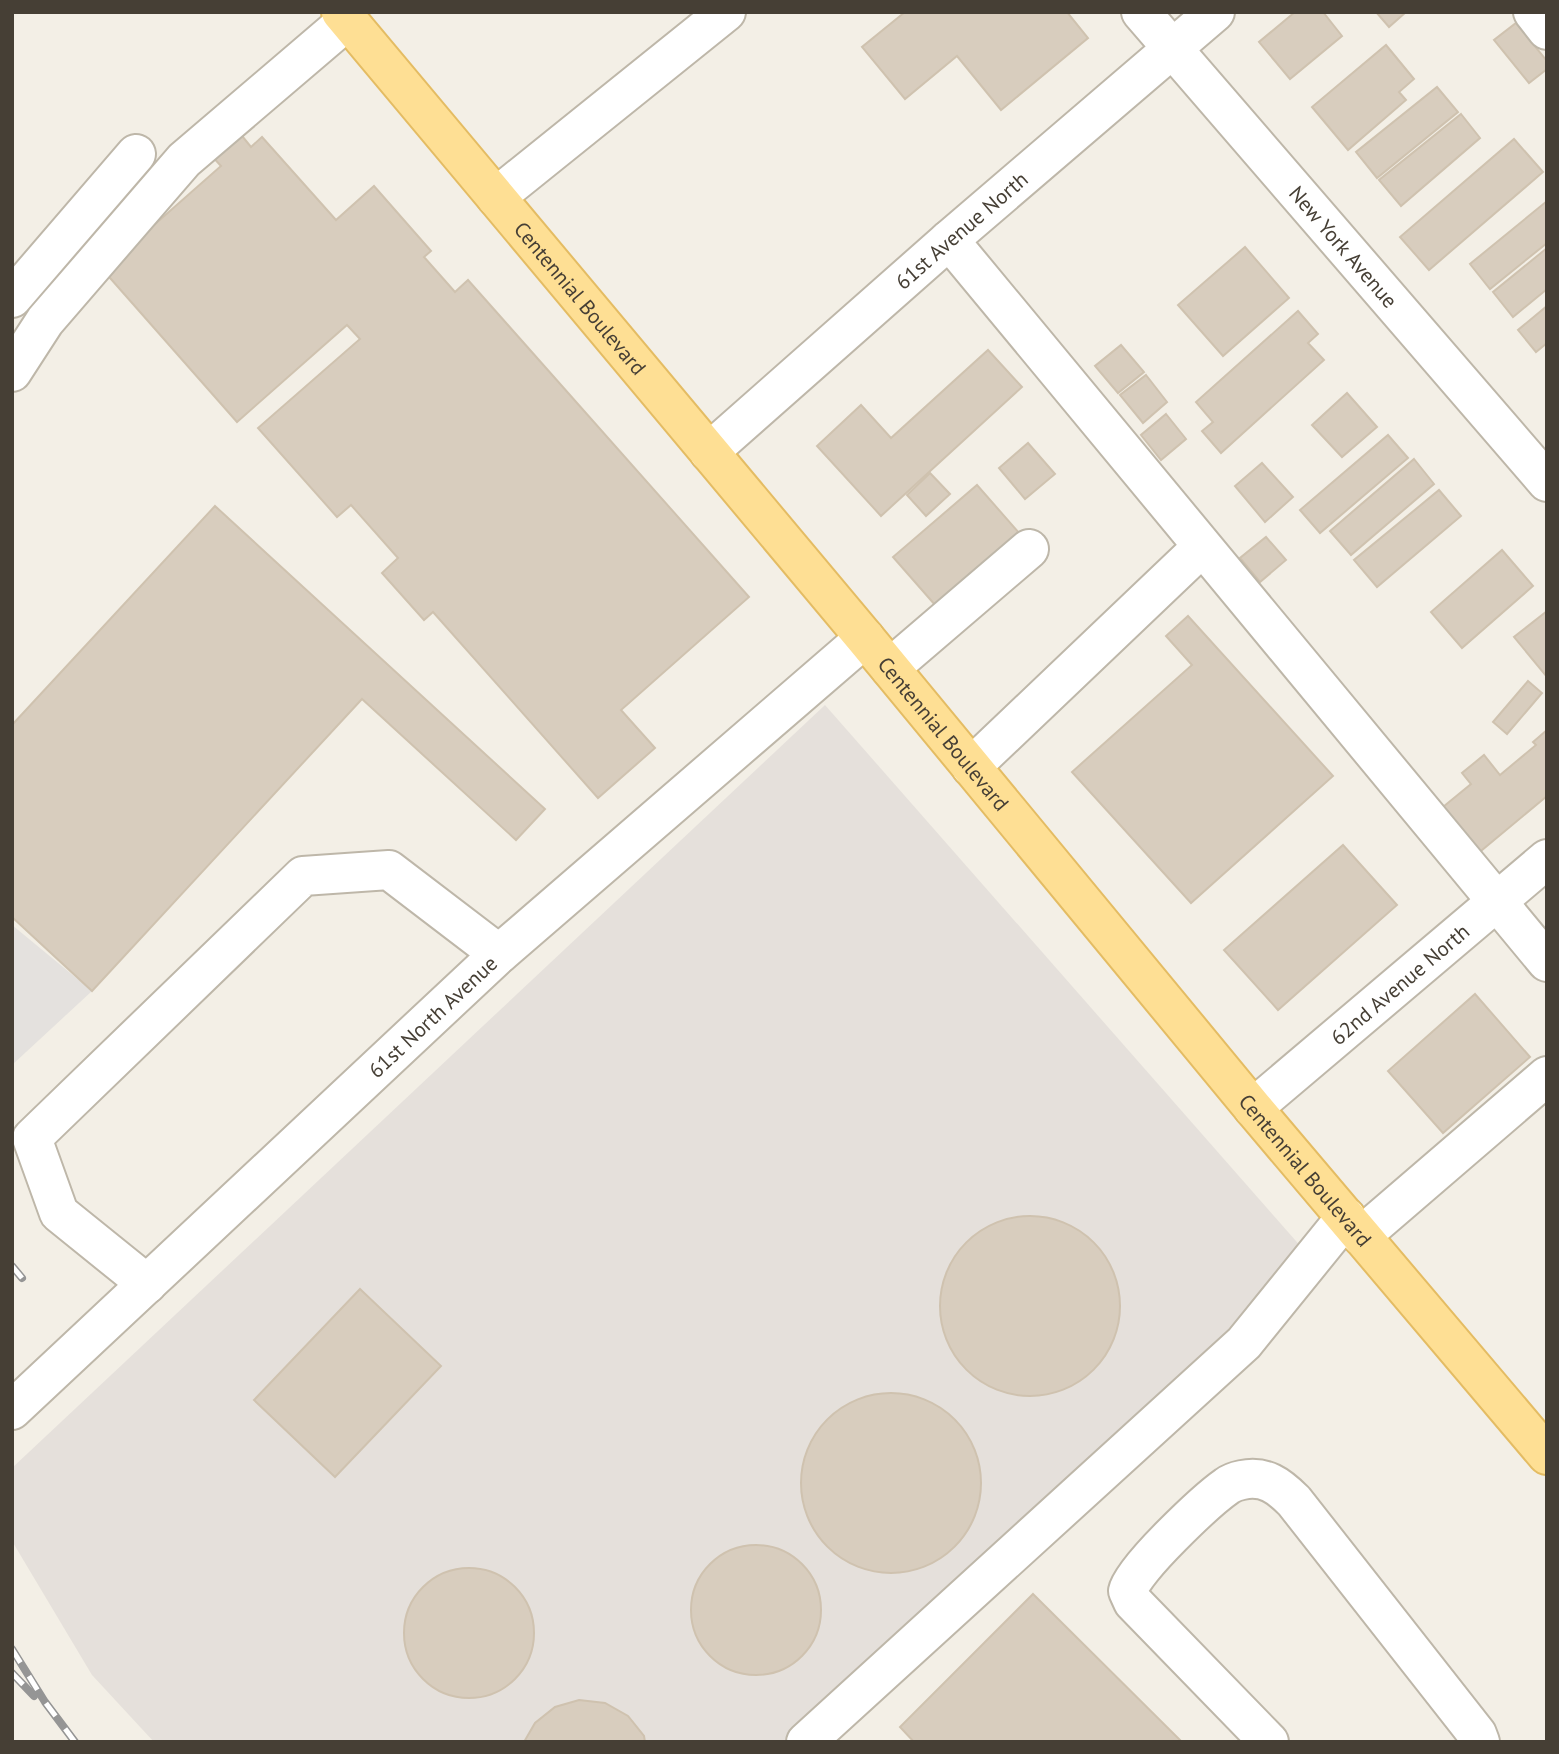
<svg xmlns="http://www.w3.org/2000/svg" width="1559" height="1754" viewBox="0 0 1559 1754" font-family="'PT Sans',sans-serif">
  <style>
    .industrial { fill: #e5e0db }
    .parking { fill: #e4e1de }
    .building { fill: #d8cdbe; stroke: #cfc2af; stroke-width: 2 }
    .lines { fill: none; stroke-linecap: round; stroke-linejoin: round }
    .minor-casing { stroke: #beb7a9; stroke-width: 42 }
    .major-casing { stroke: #e4bc63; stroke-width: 42 }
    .minor { stroke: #fff; stroke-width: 38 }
    .major { stroke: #fedf94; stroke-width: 38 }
    .rail-casing { stroke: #959595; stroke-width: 8 }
    .rail { stroke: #fff; stroke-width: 5; stroke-dasharray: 16; stroke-linecap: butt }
    .labels { text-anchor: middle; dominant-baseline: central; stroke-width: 5; stroke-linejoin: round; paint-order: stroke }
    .street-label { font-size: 21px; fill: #463f35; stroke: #fff }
  </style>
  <rect width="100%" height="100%" fill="#f3efe6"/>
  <polygon class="industrial" points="825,705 1325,1274 819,1742 154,1742 92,1675 12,1541 12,1468"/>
  <polygon class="parking" points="12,925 92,991 12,1065"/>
  <g class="building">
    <polygon points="905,12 1067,12 1088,38 1001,110 957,56 905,99 862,47"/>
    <polygon points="1295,12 1323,12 1342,36 1290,79 1259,42"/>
    <polygon points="1376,12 1406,12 1389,27"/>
    <polygon points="1516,23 1547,61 1547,69 1529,83 1494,40"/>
    <polygon points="1386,45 1414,79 1399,92 1406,100 1348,150 1312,107"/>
    <polygon points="1437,87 1458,112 1377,178 1356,152"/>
    <polygon points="1461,114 1480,138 1401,206 1379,180"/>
    <polygon points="238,131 251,147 262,137 336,220 374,186 431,251 424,257 455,292 468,280 749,597 621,710 655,748 598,798 433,612 424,620 382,573 398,558 351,505 337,517 258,428 360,339 347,325 237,422 103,270 221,166 211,155"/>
    <polygon points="1514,139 1543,172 1429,270 1400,237"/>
    <polygon points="1547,201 1547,243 1490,289 1470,264"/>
    <polygon points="1245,247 1289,298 1223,356 1178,305"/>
    <polygon points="1547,248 1547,289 1513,317 1493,292"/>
    <polygon points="1547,306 1547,343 1536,352 1518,330"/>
    <polygon points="1298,311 1318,334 1308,343 1324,360 1221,453 1202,431 1213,422 1196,402"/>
    <polygon points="1121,345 1144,372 1118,393 1095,366"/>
    <polygon points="988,350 1022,387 881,516 817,446 861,405 891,438"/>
    <polygon points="1146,375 1167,402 1143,423 1120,395"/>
    <polygon points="1347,393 1377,427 1342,457 1312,425"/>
    <polygon points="1166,414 1186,439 1161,460 1141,435"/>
    <polygon points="1388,435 1408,458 1320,533 1300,510"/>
    <polygon points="1028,443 1055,474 1025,499 999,468"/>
    <polygon points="1414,459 1434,484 1351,555 1330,531"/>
    <polygon points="1262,463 1293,497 1265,522 1235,486"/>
    <polygon points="930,473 950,494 926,516 907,495"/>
    <polygon points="977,485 1020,534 936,606 893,557"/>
    <polygon points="1439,490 1461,516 1377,587 1354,560"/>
    <polygon points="215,506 545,809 516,840 362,699 92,991 12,917 12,725"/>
    <polygon points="1266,537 1286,560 1260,582 1240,558"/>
    <polygon points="1502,550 1533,586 1462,648 1431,612"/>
    <polygon points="1547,611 1547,677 1514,637"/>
    <polygon points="1188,616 1333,776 1191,903 1072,772 1192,665 1166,636"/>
    <polygon points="1528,681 1542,693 1507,734 1493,722"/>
    <polygon points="1547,730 1547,796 1476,855 1438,811 1471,784 1462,773 1484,755 1500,775 1536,745 1533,742"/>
    <polygon points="1343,845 1397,905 1278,1010 1224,950"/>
    <polygon points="1475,994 1530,1057 1443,1133 1388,1071"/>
    <circle cx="1030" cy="1306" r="90"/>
    <polygon points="360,1289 441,1366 335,1477 254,1400"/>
    <circle cx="891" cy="1483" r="90"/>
    <circle cx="756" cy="1610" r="65"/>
    <circle cx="469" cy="1633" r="65"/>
    <polygon points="1033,1594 1182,1742 914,1742 900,1727"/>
    <polygon points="579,1700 605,1703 628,1716 644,1736 645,1742 524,1742 535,1723 555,1707"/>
  </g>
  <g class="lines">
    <defs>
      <g id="minor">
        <path id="s1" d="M 1141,12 L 1547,482"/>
        <polyline points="1533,12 1547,30"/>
        <polyline points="496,197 726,12"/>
        <polyline points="949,240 1547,962"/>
        <polyline points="12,298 136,154"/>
        <polyline points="12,372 45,321 184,160 348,20"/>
        <path id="s2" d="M 709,452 L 949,240 L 1215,12"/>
        <polyline points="890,668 1029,549"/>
        <polyline points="971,767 1202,547"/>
        <path id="s3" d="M 1253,1108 L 1547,859"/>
        <polyline points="1361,1236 1547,1076"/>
        <polyline points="147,1284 59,1213 32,1138 303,876 389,870 499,954"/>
        <path id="s4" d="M 12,1410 L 499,954 L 865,638"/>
        <polyline points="806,1742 1244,1343 1346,1217"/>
        <path d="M 1269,1742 L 1133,1602 L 1128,1591 C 1132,1570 1207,1500 1227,1486 C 1231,1483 1237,1481 1242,1480 C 1265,1475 1279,1486 1294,1501 L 1477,1734 L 1480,1742"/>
      </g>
      <g id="major">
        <path id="s5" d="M 341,12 L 865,638 L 1253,1108 L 1547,1455"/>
      </g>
    </defs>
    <use href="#minor" class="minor-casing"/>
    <use href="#major" class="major-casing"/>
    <use href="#minor" class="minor"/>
    <use href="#major" class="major"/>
    <defs>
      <g id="rail">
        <polyline points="12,1266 22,1278"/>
        <polyline points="12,1649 45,1702 75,1742"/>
        <polyline points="12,1673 34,1696"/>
      </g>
    </defs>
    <use href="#rail" class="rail-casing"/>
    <use href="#rail" class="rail"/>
  </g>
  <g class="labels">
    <g class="street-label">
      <text stroke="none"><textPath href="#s2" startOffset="336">61st Avenue North</textPath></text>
      <text stroke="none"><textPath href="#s1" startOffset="310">New York Avenue</textPath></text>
      <text stroke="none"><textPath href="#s5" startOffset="373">Centennial Boulevard</textPath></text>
      <text stroke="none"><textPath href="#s5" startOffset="940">Centennial Boulevard</textPath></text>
      <text stroke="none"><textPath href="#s3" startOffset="192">62nd Avenue North</textPath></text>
      <text stroke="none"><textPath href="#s4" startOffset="576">61st North Avenue</textPath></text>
      <text stroke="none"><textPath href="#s5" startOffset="1507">Centennial Boulevard</textPath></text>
    </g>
  </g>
  <rect width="1559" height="1754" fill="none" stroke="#463f35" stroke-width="28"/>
</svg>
